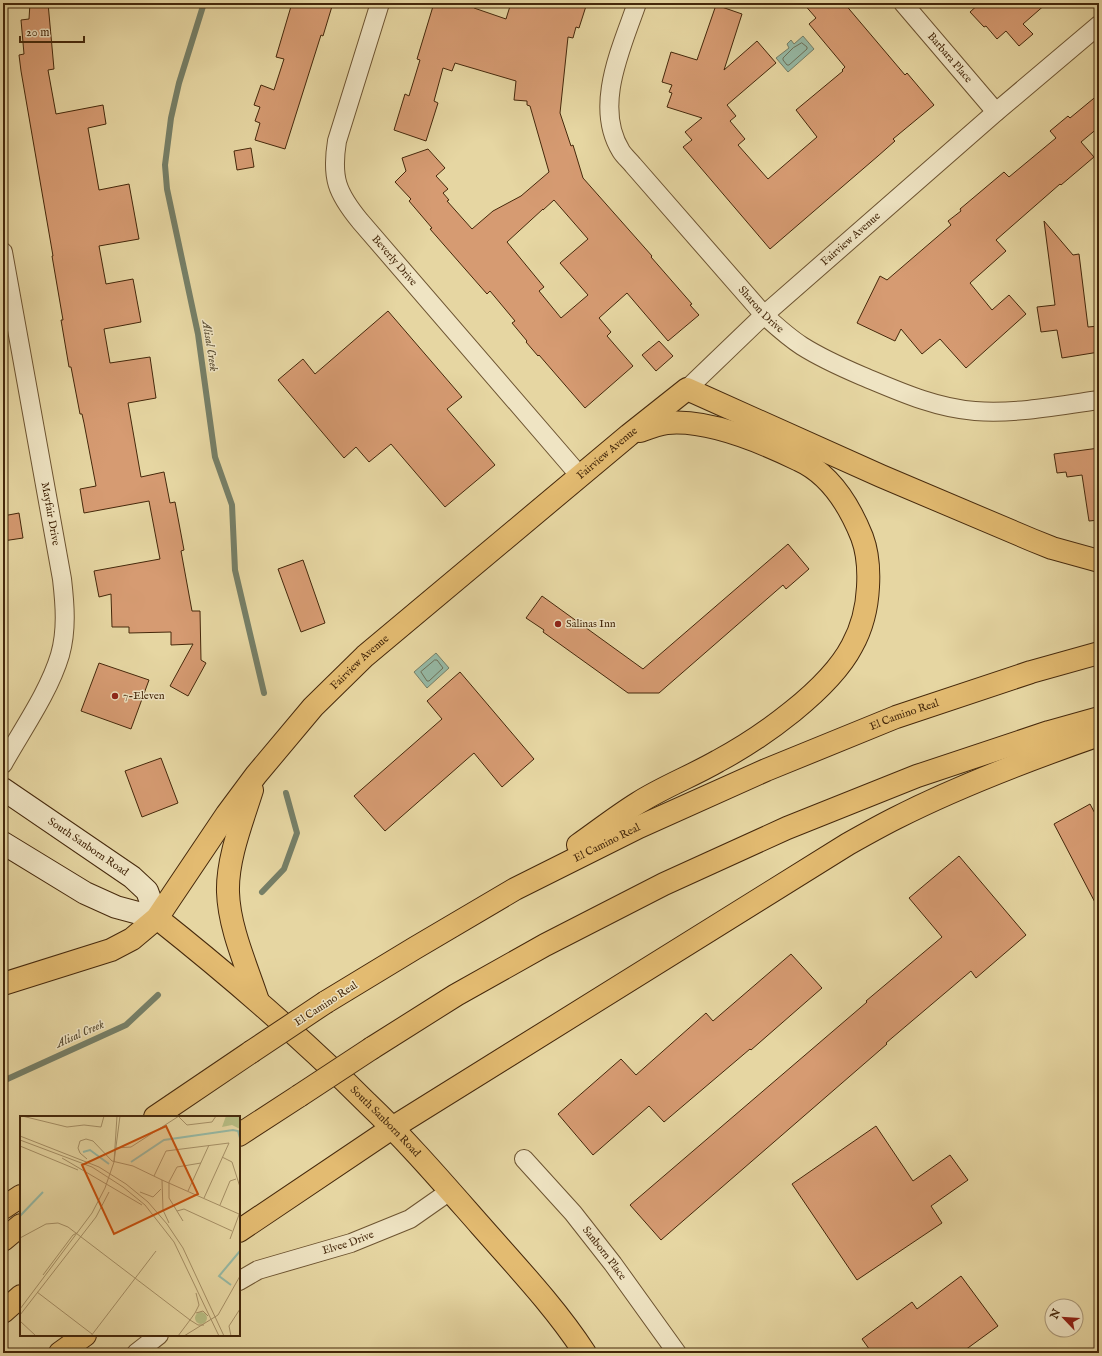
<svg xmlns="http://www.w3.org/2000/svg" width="1102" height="1356" viewBox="0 0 1102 1356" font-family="'IM FELL English',serif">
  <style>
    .water { fill: #96b9a5; stroke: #767f67 }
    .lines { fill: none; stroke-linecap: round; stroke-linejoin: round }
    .shore { stroke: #6e7058; stroke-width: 1 }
    .stream { stroke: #767f67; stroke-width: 6 }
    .building { fill: #d69b72; stroke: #45280b; fill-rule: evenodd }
    .street-casing { stroke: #6d5431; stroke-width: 20 }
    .secondary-casing { stroke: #45280b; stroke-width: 24 }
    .highway-casing { stroke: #45280b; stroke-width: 24 }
    .street { stroke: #efe4c3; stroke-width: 18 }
    .secondary { stroke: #efe4c3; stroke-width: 22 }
    .highway { stroke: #e3bb71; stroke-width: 22 }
    .highway-bridge-casing { stroke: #45280b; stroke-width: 24; stroke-linecap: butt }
    .highway-bridge { stroke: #e3bb71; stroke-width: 22 }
    .poi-dot { fill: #8f2418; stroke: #efe4c3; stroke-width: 1.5 }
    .labels { text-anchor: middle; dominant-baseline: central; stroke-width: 3; stroke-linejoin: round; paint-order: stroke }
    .street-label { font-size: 11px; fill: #45280b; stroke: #efe4c3 }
    .poi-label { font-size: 11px; fill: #45280b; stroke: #efe4c3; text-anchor: start }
    .water-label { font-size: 12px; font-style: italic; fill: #594c32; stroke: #efe4c3 }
    .inset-river { fill: none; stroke: #96b9a5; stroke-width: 2 }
    .inset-road { fill: none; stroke: #a69066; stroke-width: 1 }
    .view { fill: #c74f0c; fill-opacity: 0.15; stroke: #c74f0c; stroke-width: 2 }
    .inset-edge { fill: none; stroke: #45280b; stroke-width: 2 }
  </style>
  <rect width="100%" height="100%" fill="#e6d6a2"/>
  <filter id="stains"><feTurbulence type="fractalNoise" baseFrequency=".005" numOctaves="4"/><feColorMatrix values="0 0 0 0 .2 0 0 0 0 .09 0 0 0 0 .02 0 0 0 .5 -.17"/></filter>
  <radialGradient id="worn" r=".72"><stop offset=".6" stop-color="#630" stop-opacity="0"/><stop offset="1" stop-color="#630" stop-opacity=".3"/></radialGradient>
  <g class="water">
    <polygon points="803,36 814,49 788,72 776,58 789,48 787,44 791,40 794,44"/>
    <polygon points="436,653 449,668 427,688 414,672"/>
  </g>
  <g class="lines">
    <g class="shore">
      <polygon points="802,43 807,47 807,49 789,65 787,65 783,60 783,58 793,48"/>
      <polygon points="435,660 437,660 443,668 429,681 427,681 421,672"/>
    </g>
    <g class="stream">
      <polyline points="204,3 179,83 171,118 165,165 167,189 198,334 215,457 232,505 235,570 264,693"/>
      <polyline points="262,892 284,869 297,833 286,793"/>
      <polyline points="3,1081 126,1025 158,995"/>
    </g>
  </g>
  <g class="building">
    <polygon points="30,3 48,3 54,69 48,70 56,114 103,105 106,124 88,128 99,190 129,184 139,239 99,246 106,284 133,279 141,322 104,329 110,363 150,357 156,398 128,403 141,477 164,472 170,503 175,502 184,550 181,551 192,611 200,611 201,660 206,663 188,696 170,686 193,644 171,645 171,632 129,633 129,627 112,627 111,594 99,597 94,571 160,559 149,501 84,513 80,489 96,486 84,423 82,414 80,414 71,367 69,367 61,320 63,320 52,256 53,256 21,71 19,55 24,54 21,20 29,19"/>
    <polygon points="292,3 333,3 323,36 321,35 285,149 255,140 260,123 255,121 260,107 254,105 261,85 274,90 284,59 276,57"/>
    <path d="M 434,3 L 475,3 L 474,8 L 506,19 L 511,3 L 587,3 L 579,28 L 576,27 L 573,38 L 568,37 L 560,113 L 571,146 L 573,145 L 583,178 L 652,256 L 651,257 L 692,304 L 690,305 L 699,315 L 668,341 L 627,293 L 599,318 L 611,332 L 607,336 L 633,366 L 585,408 L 539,355 L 538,356 L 526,342 L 527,341 L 512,323 L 515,321 L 490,291 L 487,294 L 430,229 L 432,228 L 409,201 L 411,199 L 395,182 L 406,171 L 402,158 L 428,149 L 445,168 L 436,176 L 448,189 L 443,193 L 449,200 L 447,201 L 472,229 L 493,211 L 521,196 L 549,172 L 530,106 L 527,105 L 527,101 L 514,100 L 516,81 L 455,63 L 452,71 L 443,68 L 434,101 L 438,103 L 426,141 L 394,130 L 405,94 L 409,96 L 420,60 L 417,59 ZM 554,200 L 588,239 L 560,263 L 588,295 L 561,318 L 539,291 L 544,287 L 507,242 L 543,209 L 543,210 Z"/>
    <polygon points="803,3 844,3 905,75 907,73 934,105 893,139 895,141 878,156 770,249 683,147 692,140 685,132 702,118 667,107 672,93 669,92 672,85 662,82 671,52 697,60 716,5 742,14 724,70 757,41 776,63 727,105 736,116 730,121 745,139 738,145 768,179 817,137 796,110 843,71 842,70 845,67 809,24 816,18"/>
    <polygon points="980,3 1047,3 1023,24 1033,34 1019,46 1006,31 997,39 986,26 984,27 970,12"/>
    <polygon points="1099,94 1099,127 1081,142 1094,157 1061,185 1060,184 996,240 1006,251 970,283 992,310 1009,295 1026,314 966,368 940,339 922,354 901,329 895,341 857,323 880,276 887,280 951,225 948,221 961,211 960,209 1004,172 1009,177 1056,138 1050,131 1068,116 1070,118"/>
    <polygon points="251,148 254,167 237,170 234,151"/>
    <polygon points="1044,221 1073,255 1079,254 1088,327 1099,326 1099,352 1062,358 1057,330 1041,332 1037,307 1055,305"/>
    <polygon points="388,311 462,397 447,409 495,465 445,507 391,444 369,462 356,447 344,458 278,380 303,359 315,374"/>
    <polygon points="659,341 673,356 656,371 642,355"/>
    <polygon points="1099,448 1099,520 1089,521 1082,475 1067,477 1066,472 1057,473 1054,454"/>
    <polygon points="19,513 23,538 3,541 3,516"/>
    <polygon points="788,544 809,569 786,589 783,585 659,693 628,693 543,632 544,630 526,618 542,596 643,669"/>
    <polygon points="303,560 325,623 301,632 278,569"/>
    <polygon points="99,663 149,680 131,729 81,711"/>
    <polygon points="460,672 534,759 502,787 474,753 385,831 354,796 442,719 427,701"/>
    <polygon points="161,758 178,803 142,817 125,771"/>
    <polygon points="1090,804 1099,821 1099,910 1054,824"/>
    <polygon points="959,856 1026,935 976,978 971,971 886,1043 887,1044 661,1240 630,1205 867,1002 866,1001 942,937 909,898"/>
    <polygon points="791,954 822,988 751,1050 750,1049 664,1122 649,1106 593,1155 558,1114 621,1059 636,1075 706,1013 713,1021"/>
    <polygon points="876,1126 913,1181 950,1155 968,1180 931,1206 942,1223 857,1280 792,1184"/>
    <polygon points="961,1276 998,1326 961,1353 872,1353 862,1339 912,1302 917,1309"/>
  </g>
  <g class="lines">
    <defs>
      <g id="street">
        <path id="s1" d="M 380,3 L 337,141 C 331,178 337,193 360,221 L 580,476"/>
        <path id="s2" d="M 637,3 C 622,47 593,106 621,151 C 624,156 629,160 633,165 L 764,315 C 776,326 788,337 802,346 C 821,358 841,367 862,376 C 898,391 935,408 975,411 C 1016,414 1058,406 1099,400"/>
        <path id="s3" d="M 903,3 L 996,112"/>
        <path id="s4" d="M 3,252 L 62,579 C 65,605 67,630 60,655 C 49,692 22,730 3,764"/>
        <path id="s5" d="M 687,389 L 764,315 L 996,112 L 1099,25"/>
        <path id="s6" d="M 524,1159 L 573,1213 L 613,1264 L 677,1353"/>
        <path id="s7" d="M 239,1281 L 258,1270 L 351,1243 L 410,1219 L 450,1191"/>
        <polyline points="136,1353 159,1335"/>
      </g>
      <g id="secondary">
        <path id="s8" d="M 3,789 L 132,877 L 147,891 L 157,918"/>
        <polyline points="3,843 85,893 116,907 157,918"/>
      </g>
      <g id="highway">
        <path d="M 252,790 C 242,822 227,859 228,892 C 229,928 247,967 258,1001"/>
        <path d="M 578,845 C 598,831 617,816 638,803 C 663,787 692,776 718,761 C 761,738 829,690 852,646 C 862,628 867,608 868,587 C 869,570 868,553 862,537 C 850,507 830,474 799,460 C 762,442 709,419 667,423 C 658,424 648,428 640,431"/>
        <path id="s9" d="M 157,918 C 230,976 301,1037 367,1103 C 407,1141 443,1183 480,1225 C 516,1266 555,1307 585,1353"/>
        <path id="s10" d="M 3,984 L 111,950 L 132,939 L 157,918 L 227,814 L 256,775 L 313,707 L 365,656 L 629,435 L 687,389 L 881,476 L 1032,540 L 1052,548 L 1099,561"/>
        <path id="s11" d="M 326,1002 L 415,948 L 515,889 L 639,827 L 766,770 L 896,717 L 1031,672 L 1099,653"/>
        <polyline points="372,1048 456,995 545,945 664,884 787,828 917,776 1049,732 1099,718"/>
        <polyline points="155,1117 251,1052"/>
        <polyline points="239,1135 299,1096"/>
        <polyline points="3,1208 21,1196"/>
        <path d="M 239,1231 L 392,1128 L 848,844 C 864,835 880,826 896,818 C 961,785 1030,759 1099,735"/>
        <polyline points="3,1240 21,1225"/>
        <polyline points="3,1312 21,1296"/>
        <polyline points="60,1353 85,1335"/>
      </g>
    </defs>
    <use href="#street" class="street-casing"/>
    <use href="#secondary" class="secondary-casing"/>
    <use href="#highway" class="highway-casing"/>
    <use href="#street" class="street"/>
    <use href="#secondary" class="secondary"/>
    <use href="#highway" class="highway"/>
    <defs>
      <g id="highway-bridge">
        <polyline points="251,1052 326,1002"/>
        <polyline points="299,1096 372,1048"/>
      </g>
    </defs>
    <use href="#highway-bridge" class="highway-bridge-casing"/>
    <use href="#highway-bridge" class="highway-bridge"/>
  </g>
  <g class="poi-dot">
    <circle cx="558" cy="624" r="4"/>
    <circle cx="115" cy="696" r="4"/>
  </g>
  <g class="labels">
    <g class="street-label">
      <text stroke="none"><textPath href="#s3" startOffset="72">Barbara Place</textPath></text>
      <text stroke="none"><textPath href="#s5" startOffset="222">Fairview Avenue</textPath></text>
      <text stroke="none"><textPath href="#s1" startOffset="284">Beverly Drive</textPath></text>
      <text stroke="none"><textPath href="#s2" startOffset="366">Sharon Drive</textPath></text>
      <text stroke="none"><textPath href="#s10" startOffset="821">Fairview Avenue</textPath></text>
      <text stroke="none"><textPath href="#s4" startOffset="266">Mayfair Drive</textPath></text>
      <text stroke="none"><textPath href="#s10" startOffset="497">Fairview Avenue</textPath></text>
      <text stroke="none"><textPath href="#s11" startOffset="647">El Camino Real</textPath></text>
      <text stroke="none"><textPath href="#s11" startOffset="323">El Camino Real</textPath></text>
      <text stroke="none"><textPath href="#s8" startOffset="103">South Sanborn Road</textPath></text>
      <text transform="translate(326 1004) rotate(-33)">El Camino Real</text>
      <text stroke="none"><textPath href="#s9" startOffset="306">South Sanborn Road</textPath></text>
      <text stroke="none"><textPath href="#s7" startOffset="116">Elvee Drive</textPath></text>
      <text stroke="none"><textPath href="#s6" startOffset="124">Sanborn Place</textPath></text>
    </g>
    <g class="poi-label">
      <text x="566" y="624">Salinas Inn</text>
      <text x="123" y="696">7-Eleven</text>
    </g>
    <g class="water-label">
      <text transform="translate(210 346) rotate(81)">Alisal Creek</text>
      <text transform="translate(80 1034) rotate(-24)">Alisal Creek</text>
    </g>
  </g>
  <g transform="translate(20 1116)">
    <rect width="220" height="220" fill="#e6d6a2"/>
    <path d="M 206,0 L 220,0 L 220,13 L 212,9 L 202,11 ZM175 202a6 6 0 1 1 12 0a6 6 0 1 1-12 0Z" fill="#b7bd83"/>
    <path class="inset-river" d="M 63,36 L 70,34 L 89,48M 111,46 L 144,24 L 213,14 L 218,15 L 220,22M 0,100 L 23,76M 211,169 L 199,160 L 220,135"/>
    <path class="inset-road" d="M 2,0 L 47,11 L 64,9 L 81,11 L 84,0M 159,1 L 167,9 L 192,6 L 196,0M 0,20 L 79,51 L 106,68 L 128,86 L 147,108 L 163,132 L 204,220M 0,24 L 72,51 L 103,71 L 125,89 L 154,126 L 199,220M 0,30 L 58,54M 96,32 L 111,31 L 159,0M 202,41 L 212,46 L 220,71M 42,42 L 122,89M 67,43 L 60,37 L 58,32 L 60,25 L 66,23 L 73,25 L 92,45 L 113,50 L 142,64 L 143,94 L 149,107M 94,46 L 100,0M 94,46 L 97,0M 134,60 L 146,35 L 209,27M 142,64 L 219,98M 168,75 L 189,29M 120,76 L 133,81 L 141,73M 184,82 L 209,27M 200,89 L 210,65 L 216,63M 157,95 L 164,93 L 212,115M 163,105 L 149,82 L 149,66 L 157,51 L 181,47M 0,122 L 26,108 L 38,107 L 48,111 L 170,204 L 158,220M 210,123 L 220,96M 23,159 L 53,119 L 57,117M 17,176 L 72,218M 0,193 L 72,97 L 85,72 L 94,46M 175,197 L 170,204 L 178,209 L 184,209M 175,197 L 179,189 L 176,177M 176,197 L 183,195 L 188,200M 0,199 L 76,101 L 89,76M 0,205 L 16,220M 71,220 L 136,135M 164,220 L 198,199 L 220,160M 211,220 L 209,210 L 220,193"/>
    <path class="view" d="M 146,10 L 178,78 L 94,118 L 62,49 Z"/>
    <rect width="220" height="220" class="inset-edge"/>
  </g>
  <rect width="1102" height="1356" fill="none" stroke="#e6d6a2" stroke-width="16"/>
  <rect x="4" y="4" width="1094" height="1348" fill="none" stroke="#45280b" stroke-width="2"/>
  <rect x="8" y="8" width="1086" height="1340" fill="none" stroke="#45280b"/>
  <g transform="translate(1064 1318) rotate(295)"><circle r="19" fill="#efe4c3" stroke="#ab9979"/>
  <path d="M0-3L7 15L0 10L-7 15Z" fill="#8f2418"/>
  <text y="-6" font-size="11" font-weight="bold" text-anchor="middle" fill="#45280b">N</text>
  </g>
  <path d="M20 36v6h64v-6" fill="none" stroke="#45280b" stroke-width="2"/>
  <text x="26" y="36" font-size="12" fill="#45280b" stroke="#efe4c3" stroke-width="3" paint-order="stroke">20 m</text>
  <rect width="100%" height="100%" filter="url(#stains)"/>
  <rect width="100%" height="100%" fill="url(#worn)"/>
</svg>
